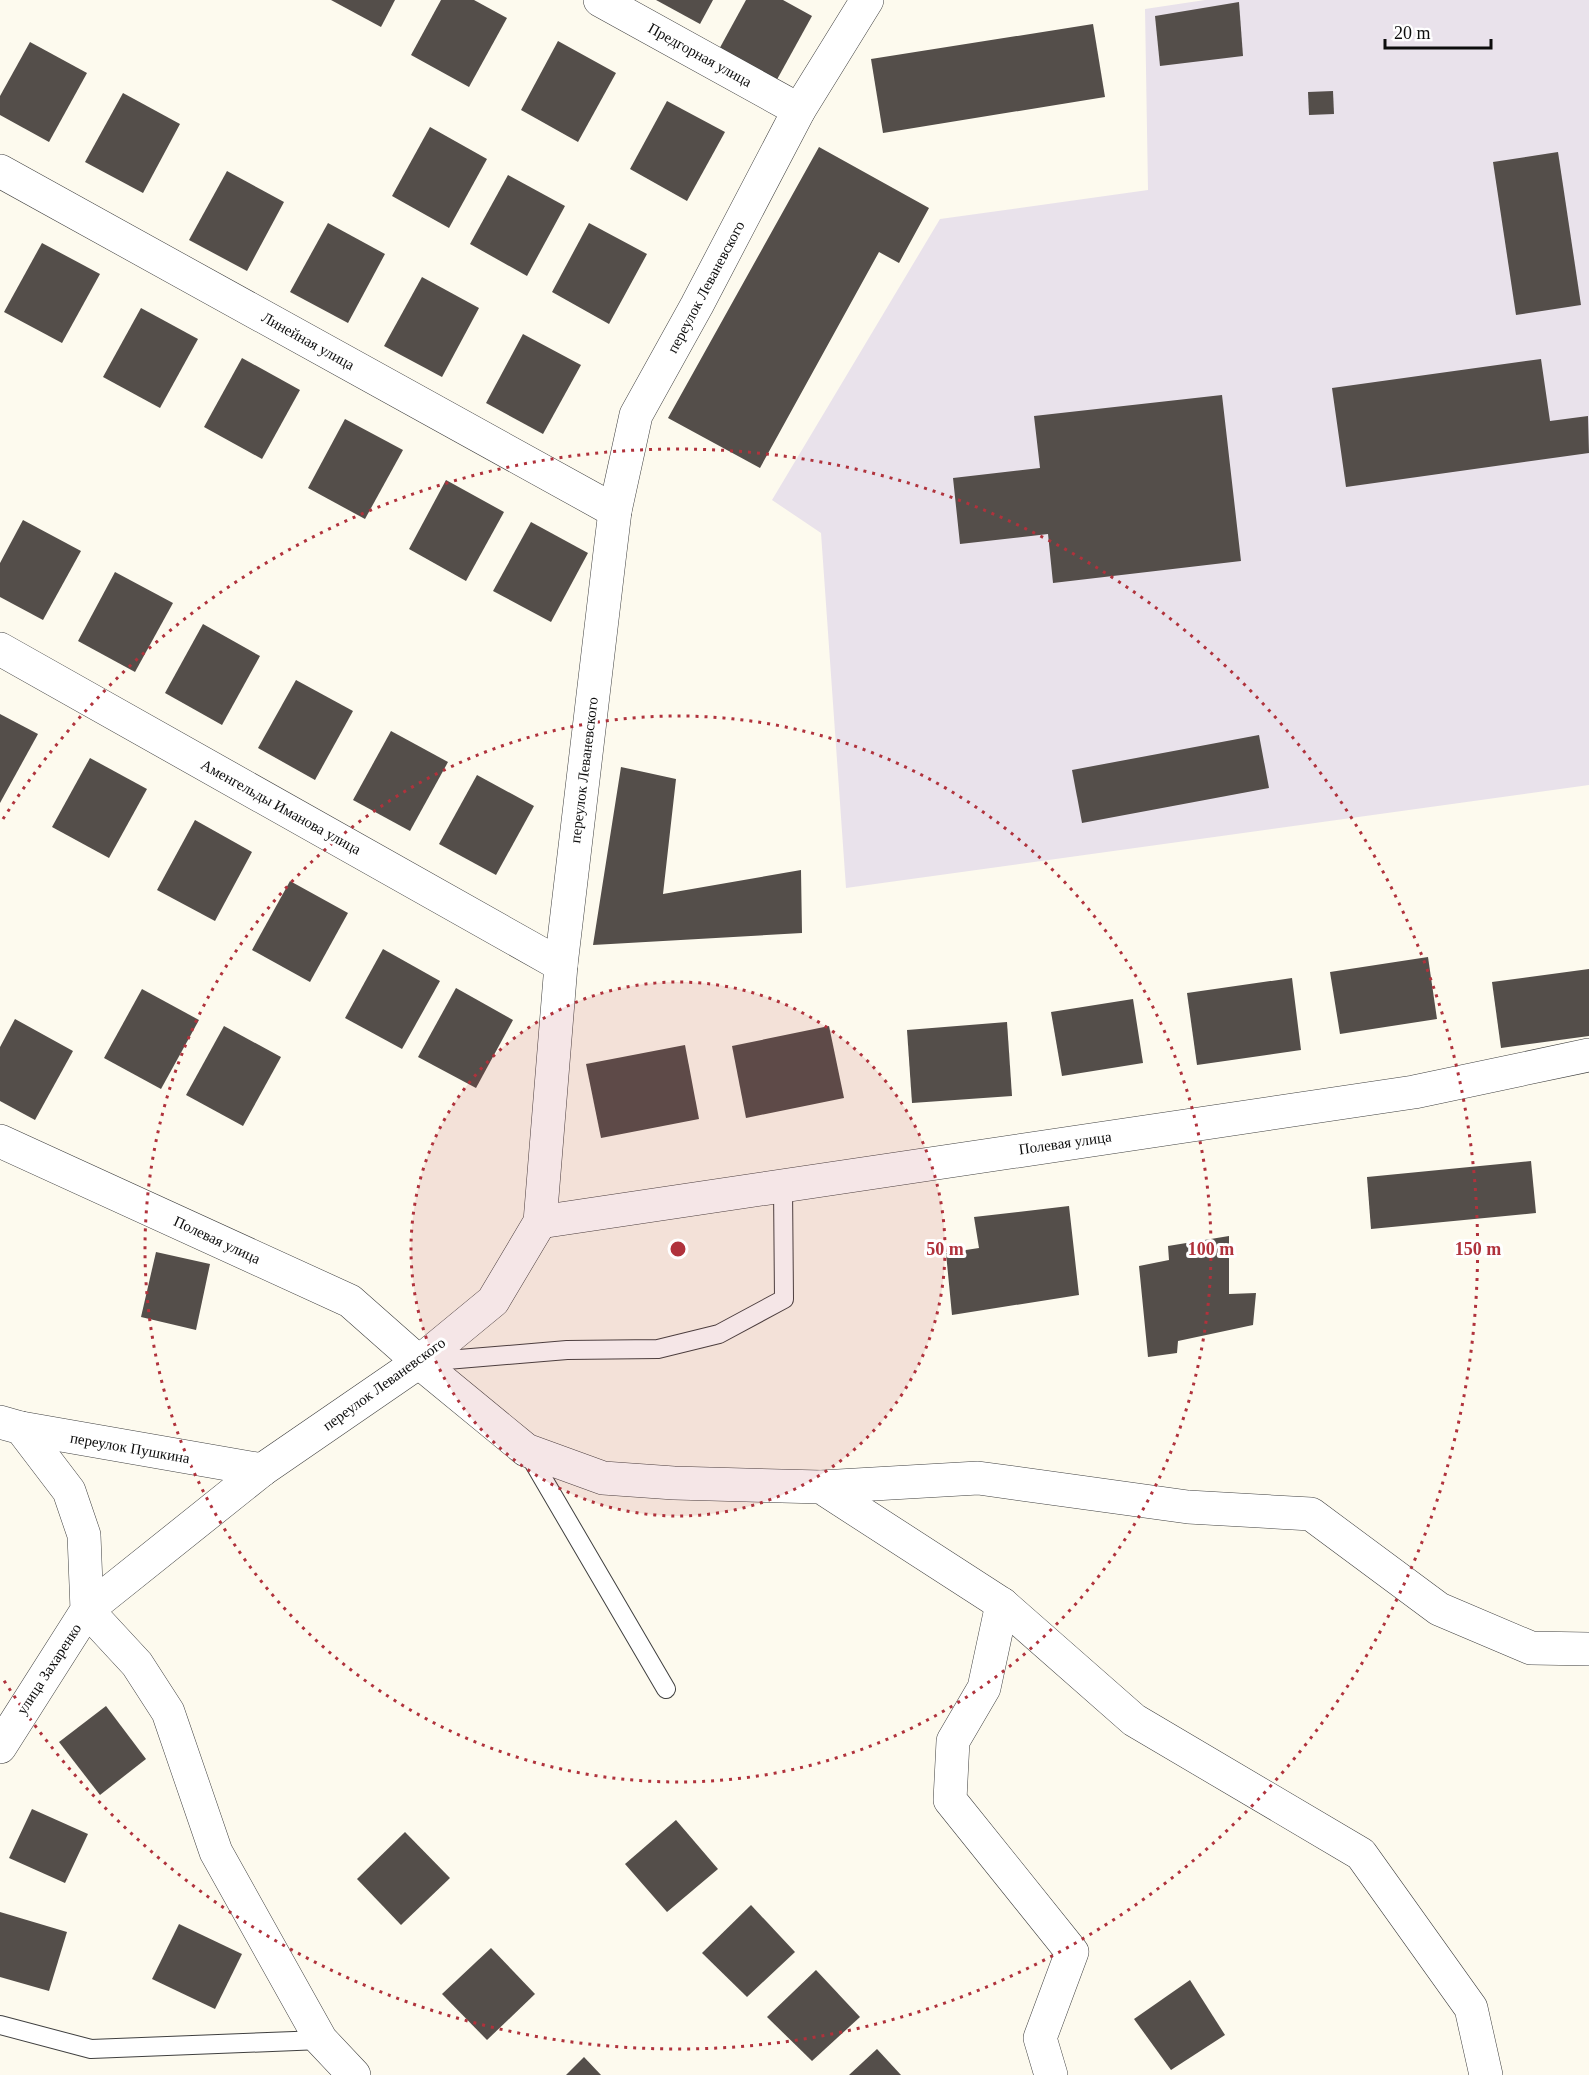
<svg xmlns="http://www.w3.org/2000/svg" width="1589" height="2075" viewBox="0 0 1589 2075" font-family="Georgia,serif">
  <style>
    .industrial { fill: #e9e2eb }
    .building { fill: #544e4a }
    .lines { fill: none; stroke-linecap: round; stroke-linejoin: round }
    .service-casing { stroke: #404040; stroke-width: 20 }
    .minor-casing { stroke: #404040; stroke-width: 34 }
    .tertiary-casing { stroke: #404040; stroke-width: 34 }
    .service { stroke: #fff; stroke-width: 18 }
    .minor { stroke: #fff; stroke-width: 33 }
    .tertiary { stroke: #fff; stroke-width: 33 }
    .ring { fill: none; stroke: #b0323c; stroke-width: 3; stroke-dasharray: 3 6 }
    .labels { text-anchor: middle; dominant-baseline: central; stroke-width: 6; stroke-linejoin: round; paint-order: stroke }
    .street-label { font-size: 15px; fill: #0d0d0d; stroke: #fff }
    .centre { fill: #b0323c; stroke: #fff; stroke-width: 3 }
    .ring-label { font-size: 18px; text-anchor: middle; font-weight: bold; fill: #b0323c; stroke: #fff; stroke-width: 6; stroke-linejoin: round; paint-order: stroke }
  </style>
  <rect width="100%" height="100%" fill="#fdfaee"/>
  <polygon class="industrial" points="1205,0 1589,0 1589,785 846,888 821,533 772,500 940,219 1148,190 1145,9"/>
  <g class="building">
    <polygon points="331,0 395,0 381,27"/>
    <polygon points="441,0 474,0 507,18 469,87 411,55"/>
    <polygon points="656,0 713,0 700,24"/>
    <polygon points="746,0 783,0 812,16 774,85 717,53"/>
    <polygon points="1239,2 1243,56 1160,66 1155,16"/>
    <polygon points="1093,24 1105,97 883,133 871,59"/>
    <polygon points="558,41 616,73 578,142 521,110"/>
    <polygon points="30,42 87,73 49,142 0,115 0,96"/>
    <polygon points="1333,91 1334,114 1309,115 1308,92"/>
    <polygon points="123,93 180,124 143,193 85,162"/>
    <polygon points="667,101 725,132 687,201 630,169"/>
    <polygon points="430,127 487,159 449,228 392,196"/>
    <polygon points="819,147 929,208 899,263 879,252 760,468 668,418"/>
    <polygon points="1558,152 1581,305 1516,315 1493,162"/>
    <polygon points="227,171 284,202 247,271 189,240"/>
    <polygon points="508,175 565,206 527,276 470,244"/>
    <polygon points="328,223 385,254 348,323 290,292"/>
    <polygon points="589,223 647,254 609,324 552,292"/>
    <polygon points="42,243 100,274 62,343 4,312"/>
    <polygon points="422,277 479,308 442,377 384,346"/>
    <polygon points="141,308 198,339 160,408 103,377"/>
    <polygon points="523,334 581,365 543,434 486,403"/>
    <polygon points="242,358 300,390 262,459 204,427"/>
    <polygon points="1541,359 1550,421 1588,416 1589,453 1346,487 1332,388"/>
    <polygon points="1222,395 1241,561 1053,583 1048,534 960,544 953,478 1040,468 1034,416"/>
    <polygon points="345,419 403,450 365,519 308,488"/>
    <polygon points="446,480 504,512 466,581 409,549"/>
    <polygon points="23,520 81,551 43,620 0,597 0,563"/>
    <polygon points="531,522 588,553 551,622 493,591"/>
    <polygon points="115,572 173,603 135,672 78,641"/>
    <polygon points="203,624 260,656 222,725 165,693"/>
    <polygon points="296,680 353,711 315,780 258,748"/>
    <polygon points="0,714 38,734 0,803"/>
    <polygon points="391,731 448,762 410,831 353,800"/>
    <polygon points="1259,735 1269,788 1082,823 1072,770"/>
    <polygon points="90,758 147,789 109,858 52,827"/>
    <polygon points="621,767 676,779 663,894 801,870 802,933 593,945"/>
    <polygon points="477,775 534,806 496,875 439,844"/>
    <polygon points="195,820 252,852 215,921 157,890"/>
    <polygon points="290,881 348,913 310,982 252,950"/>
    <polygon points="383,949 440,981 402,1049 345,1018"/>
    <polygon points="1428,957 1437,1019 1340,1034 1330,972"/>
    <polygon points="1589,969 1589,1036 1501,1048 1492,982"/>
    <polygon points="1292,978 1301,1050 1197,1065 1187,993"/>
    <polygon points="456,988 513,1020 476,1088 418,1057"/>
    <polygon points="142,989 199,1020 161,1089 104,1058"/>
    <polygon points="1133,999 1143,1063 1062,1076 1051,1012"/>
    <polygon points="15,1019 73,1051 35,1120 0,1101 0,1047"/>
    <polygon points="1007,1022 1012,1096 912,1103 907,1030"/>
    <polygon points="224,1026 281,1057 243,1126 186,1095"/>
    <polygon points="829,1026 844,1098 746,1118 732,1046"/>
    <polygon points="685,1045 699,1119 601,1138 586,1064"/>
    <polygon points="1531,1161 1536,1213 1371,1229 1367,1177"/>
    <polygon points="1069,1206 1079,1295 952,1315 946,1253 979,1248 974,1217"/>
    <polygon points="1229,1236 1229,1294 1256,1293 1253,1325 1178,1341 1177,1353 1148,1357 1139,1266 1169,1260 1168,1246"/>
    <polygon points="156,1252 210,1264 196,1330 141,1317"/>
    <polygon points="106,1706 146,1759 100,1795 59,1742"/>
    <polygon points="32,1809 88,1834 65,1883 9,1858"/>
    <polygon points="676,1820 718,1869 667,1912 625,1864"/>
    <polygon points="405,1832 450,1878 401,1925 357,1879"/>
    <polygon points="751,1905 795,1952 747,1997 702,1953"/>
    <polygon points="0,1912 67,1932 49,1991 0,1977"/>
    <polygon points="179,1924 242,1954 215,2009 152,1979"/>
    <polygon points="491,1948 535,1994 487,2040 442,1994"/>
    <polygon points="816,1970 860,2017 812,2061 767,2017"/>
    <polygon points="1190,1980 1225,2035 1171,2070 1134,2019"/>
    <polygon points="877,2049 901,2075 849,2075"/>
    <polygon points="584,2057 601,2075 566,2075"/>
  </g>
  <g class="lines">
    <defs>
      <g id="service">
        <polyline points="423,1362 567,1350 658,1349 719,1334 784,1299 783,1187"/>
        <polyline points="528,1453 666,1689"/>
        <polyline points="0,2025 91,2049 321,2040"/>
      </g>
      <g id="minor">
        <polyline points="600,0 799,110"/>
        <polyline points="0,171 615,511"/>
        <polyline points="0,649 561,965"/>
        <polyline points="0,1141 350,1301 419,1362 526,1450 603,1478 674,1483 821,1487 1002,1604 1134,1720 1361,1854 1471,2008 1486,2075"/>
        <polyline points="540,1222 1414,1092 1589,1055"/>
        <polyline points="21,1428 262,1470"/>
        <polyline points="821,1487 978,1478 1188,1507 1311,1514 1439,1609 1531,1648 1589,1649"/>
        <polyline points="1002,1604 984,1688 953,1741 950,1800 1072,1952 1040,2038 1051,2075"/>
        <polyline points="354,2075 321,2040 216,1852 168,1712 137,1664 87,1610 262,1470 419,1362 493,1301 540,1222 561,965 610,552 615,511 636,415 697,305 799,110 867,0"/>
      </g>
      <polyline id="tertiary" points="0,1422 21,1428 69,1491 84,1535 87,1610 0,1747"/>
    </defs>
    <use href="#service" class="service-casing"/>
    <use href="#minor" class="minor-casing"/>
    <use href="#tertiary" class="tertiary-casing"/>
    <use href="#service" class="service"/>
    <use href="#minor" class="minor"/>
    <use href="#tertiary" class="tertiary"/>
  </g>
  <circle cx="678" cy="1249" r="267" fill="#b0323c" fill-opacity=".12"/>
  <g class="ring">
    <circle cx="678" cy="1249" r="267"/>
    <circle cx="678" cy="1249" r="533"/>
    <path d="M3 819A800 800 0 1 1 3 1679"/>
  </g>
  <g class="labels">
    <g class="street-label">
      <text transform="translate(700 55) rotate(29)">Предгорная улица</text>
      <text transform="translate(706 287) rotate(-62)">переулок Леваневского</text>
      <text transform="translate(308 341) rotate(29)">Линейная улица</text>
      <text transform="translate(584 770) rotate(-83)">переулок Леваневского</text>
      <text transform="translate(281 807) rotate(29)">Аменгельды Иманова улица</text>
      <text transform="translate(1065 1143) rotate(-8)">Полевая улица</text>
      <text transform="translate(217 1240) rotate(25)">Полевая улица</text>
      <text transform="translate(384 1384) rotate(-36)">переулок Леваневского</text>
      <text transform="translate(130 1448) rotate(10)">переулок Пушкина</text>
      <text transform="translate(49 1669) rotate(-57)">улица Захаренко</text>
    </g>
  </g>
  <circle cx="678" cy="1249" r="9" class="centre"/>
  <g class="ring-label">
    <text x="945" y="1255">50 m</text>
    <text x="1211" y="1255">100 m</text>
    <text x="1478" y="1255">150 m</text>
  </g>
  <path d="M1385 39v9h106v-9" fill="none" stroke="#0d0d0d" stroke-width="3"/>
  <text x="1394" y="39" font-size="18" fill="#0d0d0d" stroke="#ffffff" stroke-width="4.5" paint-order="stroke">20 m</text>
</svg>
